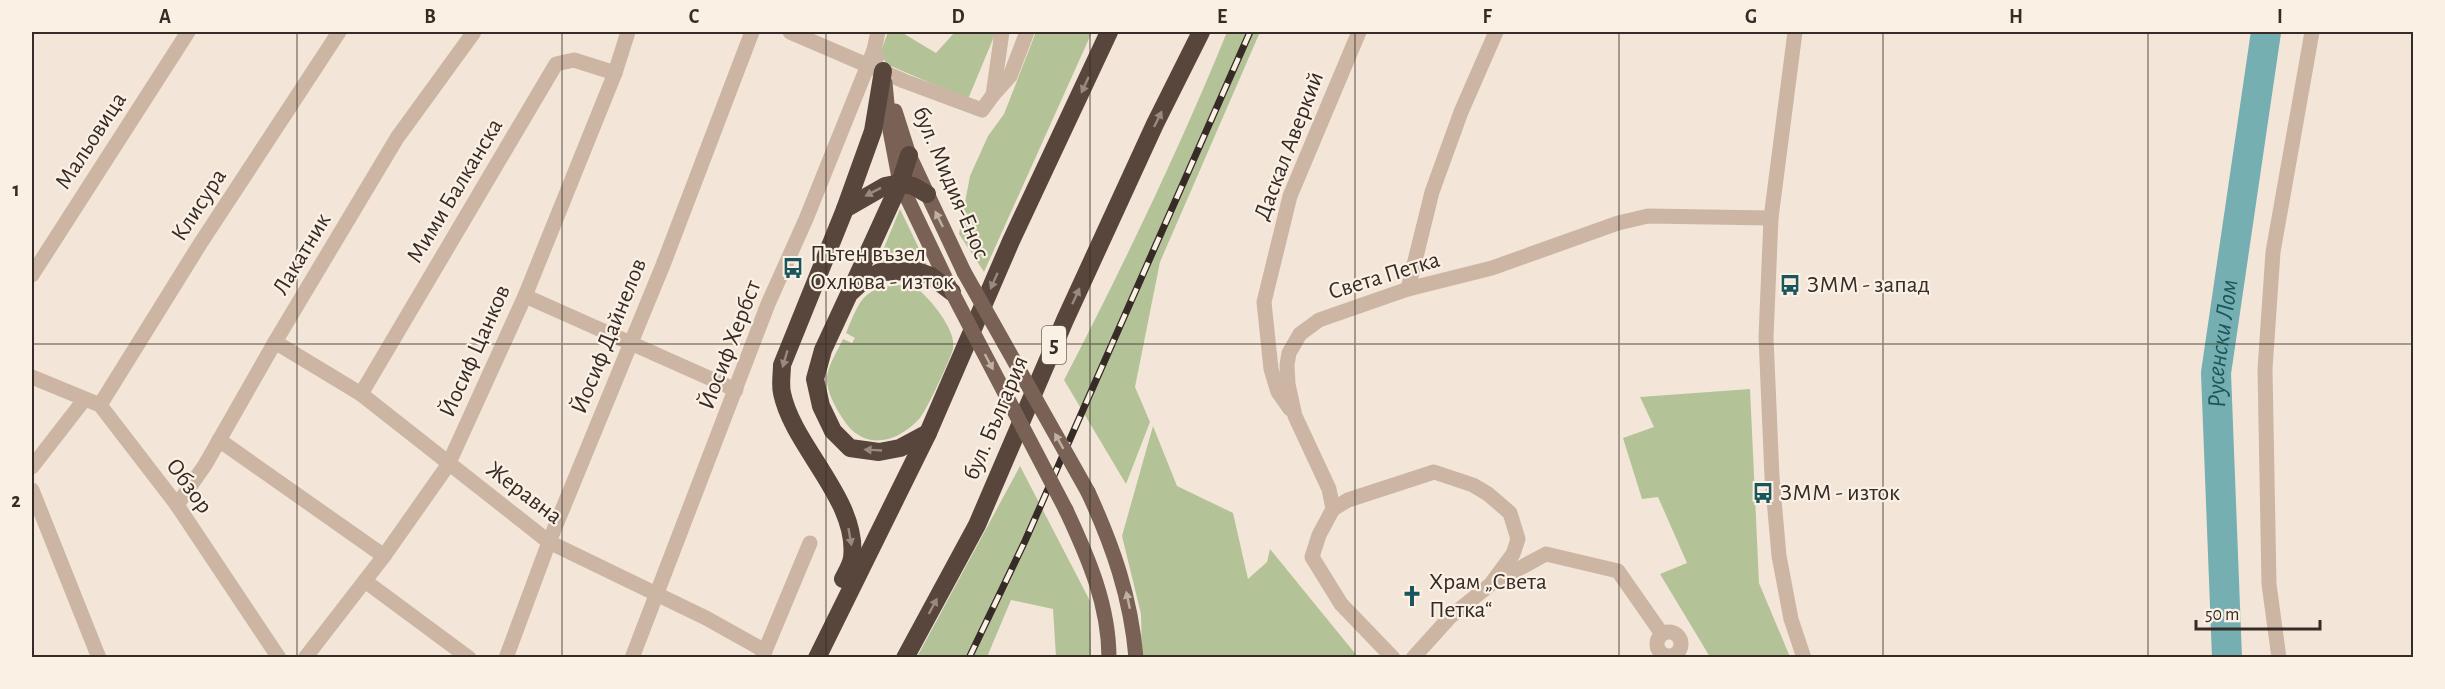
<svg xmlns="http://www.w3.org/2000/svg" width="2445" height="689" viewBox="0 0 2445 689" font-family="'Alegreya Sans',sans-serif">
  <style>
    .green { fill: #b4c397 }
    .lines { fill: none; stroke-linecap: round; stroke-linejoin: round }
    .river { stroke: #75afb2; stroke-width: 30 }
    .minor { stroke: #ccb6a3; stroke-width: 15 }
    .major { stroke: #796255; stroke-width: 15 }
    .highway { stroke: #58453c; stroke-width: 18 }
    .rail-casing { stroke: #362b26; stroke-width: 7 }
    .rail { stroke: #faf0e4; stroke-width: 4.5; stroke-dasharray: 14; stroke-linecap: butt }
    .major-bridge { stroke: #796255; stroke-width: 15 }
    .oneway { fill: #99897f }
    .oneway2 { fill: #c0b0a4 }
    .grid { fill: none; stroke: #362b26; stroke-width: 1.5; stroke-opacity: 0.55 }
    .labels { text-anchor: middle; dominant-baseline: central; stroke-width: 4.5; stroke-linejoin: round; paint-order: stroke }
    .shield { fill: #faf0e4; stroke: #71665f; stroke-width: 1.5 }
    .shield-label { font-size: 22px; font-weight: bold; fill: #362b26 }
    .street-label { font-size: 24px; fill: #362b26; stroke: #faf0e4 }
    .poi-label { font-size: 24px; fill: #362b26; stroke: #faf0e4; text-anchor: start }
    .water-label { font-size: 26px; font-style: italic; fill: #18565b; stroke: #faf0e4 }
    .neatline { fill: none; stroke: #362b26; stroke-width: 2 }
    .grid-label { font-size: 20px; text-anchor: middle; font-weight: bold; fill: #362b26 }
  </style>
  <rect width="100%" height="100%" fill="#f3e6d8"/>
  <g class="green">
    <polygon points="888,32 901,32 936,53 955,32 996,32 968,99 886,64 881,51"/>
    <polygon points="1036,32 1092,32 984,272 959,234 970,176 988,136 1004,114"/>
    <path d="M 1227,32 L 1260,32 L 1160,262 L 1135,387 L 1150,422 L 1126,484 L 1064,380 C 1123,266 1179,150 1227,32 Z"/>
    <path d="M 900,209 L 928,267 C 911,255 895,259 876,267 Z"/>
    <path d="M 903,285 C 909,287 916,287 920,291 C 933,302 957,332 953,349 C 950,360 926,412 919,419 C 896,444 863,451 843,419 C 836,408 826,392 827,377 C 828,365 838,350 843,339 L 852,343 L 855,338 L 846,333 C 860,300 863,286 903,285 Z"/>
    <polygon points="1750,389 1759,583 1790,657 1710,657 1660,574 1687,563 1658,497 1642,499 1623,438 1654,427 1640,397"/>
    <polygon points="1153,426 1177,486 1233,513 1248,579 1267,562 1270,549 1358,657 1142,657 1141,614 1122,536"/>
    <polygon points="1020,466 1090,601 1091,657 1056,657 1053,609 1011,600 987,657 917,657"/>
  </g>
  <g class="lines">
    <path class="river" id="s1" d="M 2227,658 L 2216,373 L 2266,32"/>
    <g class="minor">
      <polyline points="790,32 904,81 982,110 993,95 1002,32"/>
      <polyline points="1795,32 1771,218 1766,337 1772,477 1779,556 1791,619 1804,658"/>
      <polyline points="877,57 874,50 878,32"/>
      <polyline points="993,95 1010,76 1027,32"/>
      <polyline points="32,275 188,32"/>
      <polyline points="1408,289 1432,192 1461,112 1496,32"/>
      <polyline points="525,296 736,390"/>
      <polyline points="275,342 361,394 549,542 706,618 765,651"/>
      <polyline points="32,377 100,405 177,505 279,658"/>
      <polyline points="361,394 556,64 574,60 615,73"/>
      <polyline points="100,405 200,244 339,32"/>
      <polyline points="1290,409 1278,392 1271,369 1264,302 1290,196 1359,32"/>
      <polyline points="219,440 384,556"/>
      <polyline points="32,467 84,400"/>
      <polyline points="32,490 99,658"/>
      <polyline points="177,505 205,465 275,342 397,138 474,32"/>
      <polyline points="1333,509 1319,535 1312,557 1341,604 1393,658"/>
      <polyline points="365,581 469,658"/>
      <polyline points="1496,581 1546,554 1618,571 1662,634"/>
      <circle cx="1669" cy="644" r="12"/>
      <polyline points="305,658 384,556 448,465 525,296 615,73 628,32"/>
      <polyline points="506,658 549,542 663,265 752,32"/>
      <polyline points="632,658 768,304 806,219 874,50"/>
      <polyline points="762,658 810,543"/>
      <polyline points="1413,658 1450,617 1491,584 1513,554 1518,539 1510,513 1488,494 1473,485 1434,472 1348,500 1333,509 1329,489 1295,416 1288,384 1287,365 1289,353 1300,334 1319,320 1408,289 1492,268 1618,223 1648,216 1771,218"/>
      <polyline points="2279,658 2269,584 2265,369 2273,252 2312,32"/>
    </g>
    <g class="major">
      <polyline points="885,83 889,125 900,183 952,292"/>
      <polyline points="895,111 909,155 964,272"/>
      <path d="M 1088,492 C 1113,546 1131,598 1136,658"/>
      <path d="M 1066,510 C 1088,557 1109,605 1109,658"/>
    </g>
    <g class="highway">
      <polyline points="845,209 873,131 883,71"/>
      <polyline points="852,288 900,183 909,155"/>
      <polyline points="928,433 900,448 879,452 850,448 833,431 821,406 815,379 823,350 849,294 863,281 880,272 917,271 931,276 952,292"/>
      <path d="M 843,579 C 846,573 851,565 852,558 C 859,500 793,447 782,393 C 780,384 782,373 782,365 L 845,209 L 885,186 L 900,183 L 913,186 L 927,194"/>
      <polyline points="817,658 928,433 1011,241 1109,32"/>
      <polyline points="905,658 977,525 1065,320 1155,124 1201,32"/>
    </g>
    <defs>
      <polyline id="rail" points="969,658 1025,541 1250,32"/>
    </defs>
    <use href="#rail" class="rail-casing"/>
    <use href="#rail" class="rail"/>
    <g class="major-bridge">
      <polyline points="964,272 1088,492"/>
      <polyline points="952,292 1066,510"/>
    </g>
  </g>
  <defs><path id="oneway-solid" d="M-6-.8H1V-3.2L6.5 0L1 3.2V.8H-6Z" transform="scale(1.5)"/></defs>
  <g class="oneway">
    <use href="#oneway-solid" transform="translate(1085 85) rotate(115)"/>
    <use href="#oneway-solid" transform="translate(1158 119) rotate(-64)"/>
    <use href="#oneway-solid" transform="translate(873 192) rotate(153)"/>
    <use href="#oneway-solid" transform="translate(994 281) rotate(114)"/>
    <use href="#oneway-solid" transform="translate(1076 296) rotate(-65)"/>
    <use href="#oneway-solid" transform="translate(785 359) rotate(106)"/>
    <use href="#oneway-solid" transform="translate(873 450) rotate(-177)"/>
    <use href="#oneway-solid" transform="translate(850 537) rotate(80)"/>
    <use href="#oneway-solid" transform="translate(933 606) rotate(-62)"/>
  </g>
  <g class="oneway2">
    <use href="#oneway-solid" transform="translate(939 219) rotate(-116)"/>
    <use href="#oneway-solid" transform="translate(989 362) rotate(62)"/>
    <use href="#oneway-solid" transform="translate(1059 441) rotate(-119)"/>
    <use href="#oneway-solid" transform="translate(1128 600) rotate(-102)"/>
  </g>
  <path class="grid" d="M 297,32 L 297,658M 562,32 L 562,658M 826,32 L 826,658M 1090,32 L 1090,658M 1355,32 L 1355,658M 1619,32 L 1619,658M 1883,32 L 1883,658M 2148,32 L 2148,658M 32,344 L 2414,344"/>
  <defs>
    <symbol id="bus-bare" viewBox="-9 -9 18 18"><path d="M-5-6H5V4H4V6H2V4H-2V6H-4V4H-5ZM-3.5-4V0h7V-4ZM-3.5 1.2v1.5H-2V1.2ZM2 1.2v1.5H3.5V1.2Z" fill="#18565b" stroke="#faf0e4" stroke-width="2.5" paint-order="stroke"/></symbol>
    <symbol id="church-bare" viewBox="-9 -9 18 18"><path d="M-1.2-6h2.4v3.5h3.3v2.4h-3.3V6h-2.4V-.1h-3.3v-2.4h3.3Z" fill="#18565b" stroke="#faf0e4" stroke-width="2.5" paint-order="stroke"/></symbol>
  </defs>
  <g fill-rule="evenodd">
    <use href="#bus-bare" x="778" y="253" width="30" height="30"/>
    <use href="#bus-bare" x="1775" y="270" width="30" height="30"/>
    <use href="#bus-bare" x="1748" y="478" width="30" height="30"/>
    <use href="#church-bare" x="1397" y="581" width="30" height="30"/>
  </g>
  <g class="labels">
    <rect class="shield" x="1042" y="326" width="24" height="38" rx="4.5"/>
    <g class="shield-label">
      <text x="1054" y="345">5</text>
    </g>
    <g class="street-label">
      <text transform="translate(91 141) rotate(-57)">Мальовица</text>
      <text transform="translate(1289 146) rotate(-69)">Даскал Аверкий</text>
      <text transform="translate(951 183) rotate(67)">бул. Мидия-Енос</text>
      <text transform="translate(455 191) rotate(-59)">Мими Балканска</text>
      <text transform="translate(199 205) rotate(-57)">Клисура</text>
      <text transform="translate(302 254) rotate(-59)">Лакатник</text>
      <text transform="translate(1384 276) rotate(-17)">Света Петка</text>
      <text transform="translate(609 336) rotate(-68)">Йосиф Дайнелов</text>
      <text transform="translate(730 345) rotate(-69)">Йосиф Хербст</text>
      <text transform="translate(475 351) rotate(-66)">Йосиф Цанков</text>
      <text transform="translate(996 418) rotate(-67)">бул. България</text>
      <text transform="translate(189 486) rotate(54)">Обзор</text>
      <text transform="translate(524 493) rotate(37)">Жеравна</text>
    </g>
    <g class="poi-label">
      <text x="810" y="254">Пътен възел<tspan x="810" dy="28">Охлюва - изток</tspan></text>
      <text x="1807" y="285">ЗММ - запад</text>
      <text x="1780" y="493">ЗММ - изток</text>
      <text x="1429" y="582">Храм „Света<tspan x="1429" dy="28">Петка“</tspan></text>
    </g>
    <g class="water-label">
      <text stroke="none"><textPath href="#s1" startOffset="315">Русенски Лом</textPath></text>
    </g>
  </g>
  <rect width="2445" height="689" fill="none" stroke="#faf0e4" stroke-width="66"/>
  <path d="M2196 620v9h124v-9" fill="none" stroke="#362b26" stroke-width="3"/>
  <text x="2205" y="620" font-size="18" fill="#362b26" stroke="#faf0e4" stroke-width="4.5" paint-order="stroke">50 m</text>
  <rect x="33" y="33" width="2379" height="623" class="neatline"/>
  <g class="grid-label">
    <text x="165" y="23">A</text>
    <text x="430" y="23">B</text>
    <text x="694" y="23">C</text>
    <text x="958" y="23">D</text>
    <text x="1222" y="23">E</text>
    <text x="1487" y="23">F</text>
    <text x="1751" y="23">G</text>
    <text x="2016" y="23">H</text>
    <text x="2280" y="23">I</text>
    <text x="16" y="196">1</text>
    <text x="16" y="507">2</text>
  </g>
</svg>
